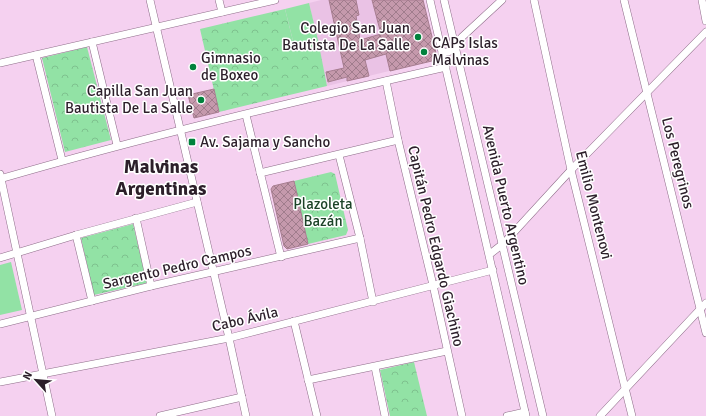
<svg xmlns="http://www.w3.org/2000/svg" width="706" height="416" viewBox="0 0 706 416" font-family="Signika,sans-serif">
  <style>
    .built { fill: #eac2e5 }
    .green { fill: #92e2a5 }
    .park { fill: url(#park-crowns) }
    .building { fill: url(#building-cross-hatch); stroke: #a77d90 }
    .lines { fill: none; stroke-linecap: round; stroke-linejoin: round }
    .minor-casing { stroke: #8e6d89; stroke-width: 8 }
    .minor { stroke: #fff; stroke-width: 7 }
    .poi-dot { fill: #00823c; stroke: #fff; stroke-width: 1.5 }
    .labels { text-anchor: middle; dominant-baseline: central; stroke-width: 3; stroke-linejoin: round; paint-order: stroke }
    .poi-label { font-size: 15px; fill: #2c1f2a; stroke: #fff; text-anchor: start }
    .street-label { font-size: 15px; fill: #2c1f2a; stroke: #fff }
    .park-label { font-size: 15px; fill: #1b4327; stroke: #fff }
    .district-label { font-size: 19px; font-weight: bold; fill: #2c1f2a; stroke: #fff }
  </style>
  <defs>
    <pattern id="park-crowns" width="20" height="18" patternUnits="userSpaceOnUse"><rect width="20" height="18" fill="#92e2a5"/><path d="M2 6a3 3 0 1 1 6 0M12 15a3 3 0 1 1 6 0" fill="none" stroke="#7ec18e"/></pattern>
    <pattern id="building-cross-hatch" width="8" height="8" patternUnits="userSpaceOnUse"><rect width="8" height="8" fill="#c599ac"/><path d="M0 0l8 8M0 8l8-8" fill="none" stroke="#a07c8c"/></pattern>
  </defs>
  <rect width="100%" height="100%" fill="#f5d1f0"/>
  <polygon class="built" points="321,0 372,0 401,28 410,66 327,86 309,3"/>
  <g class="green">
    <polygon points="309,3 318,40 294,45 285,9"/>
    <polygon points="11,262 22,310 0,315 0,265"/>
  </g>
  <g class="park">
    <polygon points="285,9 294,45 318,40 327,86 219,112 200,29"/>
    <polygon points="87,47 111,140 65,152 42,58"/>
    <polygon points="331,172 335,174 348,230 346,235 308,244 294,181"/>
    <polygon points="133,224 147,283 94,295 81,238"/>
    <polygon points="414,362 427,416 390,416 380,370"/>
  </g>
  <g class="building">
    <polygon points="329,0 356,0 359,15 356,16 360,40 381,34 372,0 423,0 437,57 436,60 390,71 386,54 365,60 369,76 347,81 347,77 328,82 326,72 344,68"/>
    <polygon points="214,89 219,112 194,118 188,95"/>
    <polygon points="294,181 308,244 287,249 284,246 271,189 273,186"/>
  </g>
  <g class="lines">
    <defs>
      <g id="minor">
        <polyline points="150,0 229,338 246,416"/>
        <polyline points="219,0 222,12"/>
        <polyline points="430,0 526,416"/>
        <polyline points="444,0 543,416"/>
        <polyline points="534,0 571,170 632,416"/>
        <polyline points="624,0 706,333"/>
        <polyline points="702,0 706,21"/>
        <polyline points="92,42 117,145"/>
        <polyline points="442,53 451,51 462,37 502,0"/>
        <polyline points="36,55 62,160"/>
        <polyline points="0,63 275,0"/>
        <polyline points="386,81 398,140 433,285 462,416"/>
        <polyline points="246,115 281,257"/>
        <polyline points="339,155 360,238 373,302"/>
        <polyline points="260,173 398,140"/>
        <polyline points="0,174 52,416"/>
        <path d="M 0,179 C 147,136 297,101 446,67"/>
        <polyline points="136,218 151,286"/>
        <polyline points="76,235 92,301"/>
        <polyline points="490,254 504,243 571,170 706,32"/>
        <polyline points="0,258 76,235 197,202"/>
        <polyline points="294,321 317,416"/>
        <polyline points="0,324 151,286 360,238"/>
        <polyline points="375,367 385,416"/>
        <polyline points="308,380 447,351"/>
        <polyline points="0,382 229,338 493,270"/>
        <polyline points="160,416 242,397"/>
        <polyline points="507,416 525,412"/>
        <polyline points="600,416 706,303"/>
      </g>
    </defs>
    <use href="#minor" class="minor-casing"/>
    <use href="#minor" class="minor"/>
  </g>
  <g class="poi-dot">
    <circle cx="418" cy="37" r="4"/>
    <circle cx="424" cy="52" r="4"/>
    <circle cx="193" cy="67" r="4"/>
    <circle cx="201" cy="100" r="4"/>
    <rect x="188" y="138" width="8" height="8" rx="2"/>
  </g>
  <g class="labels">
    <g class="poi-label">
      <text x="410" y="28" text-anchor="end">Colegio San Juan<tspan x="410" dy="17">Bautista De La Salle</tspan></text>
      <text x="432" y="43">CAPs Islas<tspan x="432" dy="17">Malvinas</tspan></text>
      <text x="201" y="58">Gimnasio<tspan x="201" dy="17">de Boxeo</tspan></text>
      <text x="193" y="91" text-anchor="end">Capilla San Juan<tspan x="193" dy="17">Bautista De La Salle</tspan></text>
      <text x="200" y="142">Av. Sajama y Sancho</text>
    </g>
    <g class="street-label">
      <text transform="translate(678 163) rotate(76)">Los Peregrinos</text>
      <text transform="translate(506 205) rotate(77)">Avenida Puerto Argentino</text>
      <text transform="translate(594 205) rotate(76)">Emilio Montenovi</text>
      <text transform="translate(436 246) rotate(77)">Capitán Pedro Edgardo Giachino</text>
      <text transform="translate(177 267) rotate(-13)">Sargento Pedro Campos</text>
      <text transform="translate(245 319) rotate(-13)">Cabo Ávila</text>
    </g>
    <g class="park-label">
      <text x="323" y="204">Plazoleta<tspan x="323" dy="17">Bazán</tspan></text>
    </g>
    <g class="district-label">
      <text x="161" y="167">Malvinas<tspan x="161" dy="22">Argentinas</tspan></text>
    </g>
  </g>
  <g transform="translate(36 380) rotate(297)" stroke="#ffffff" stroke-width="3" paint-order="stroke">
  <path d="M0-3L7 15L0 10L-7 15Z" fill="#2c1f2a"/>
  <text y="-6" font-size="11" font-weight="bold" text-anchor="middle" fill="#2c1f2a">N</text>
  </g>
</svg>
